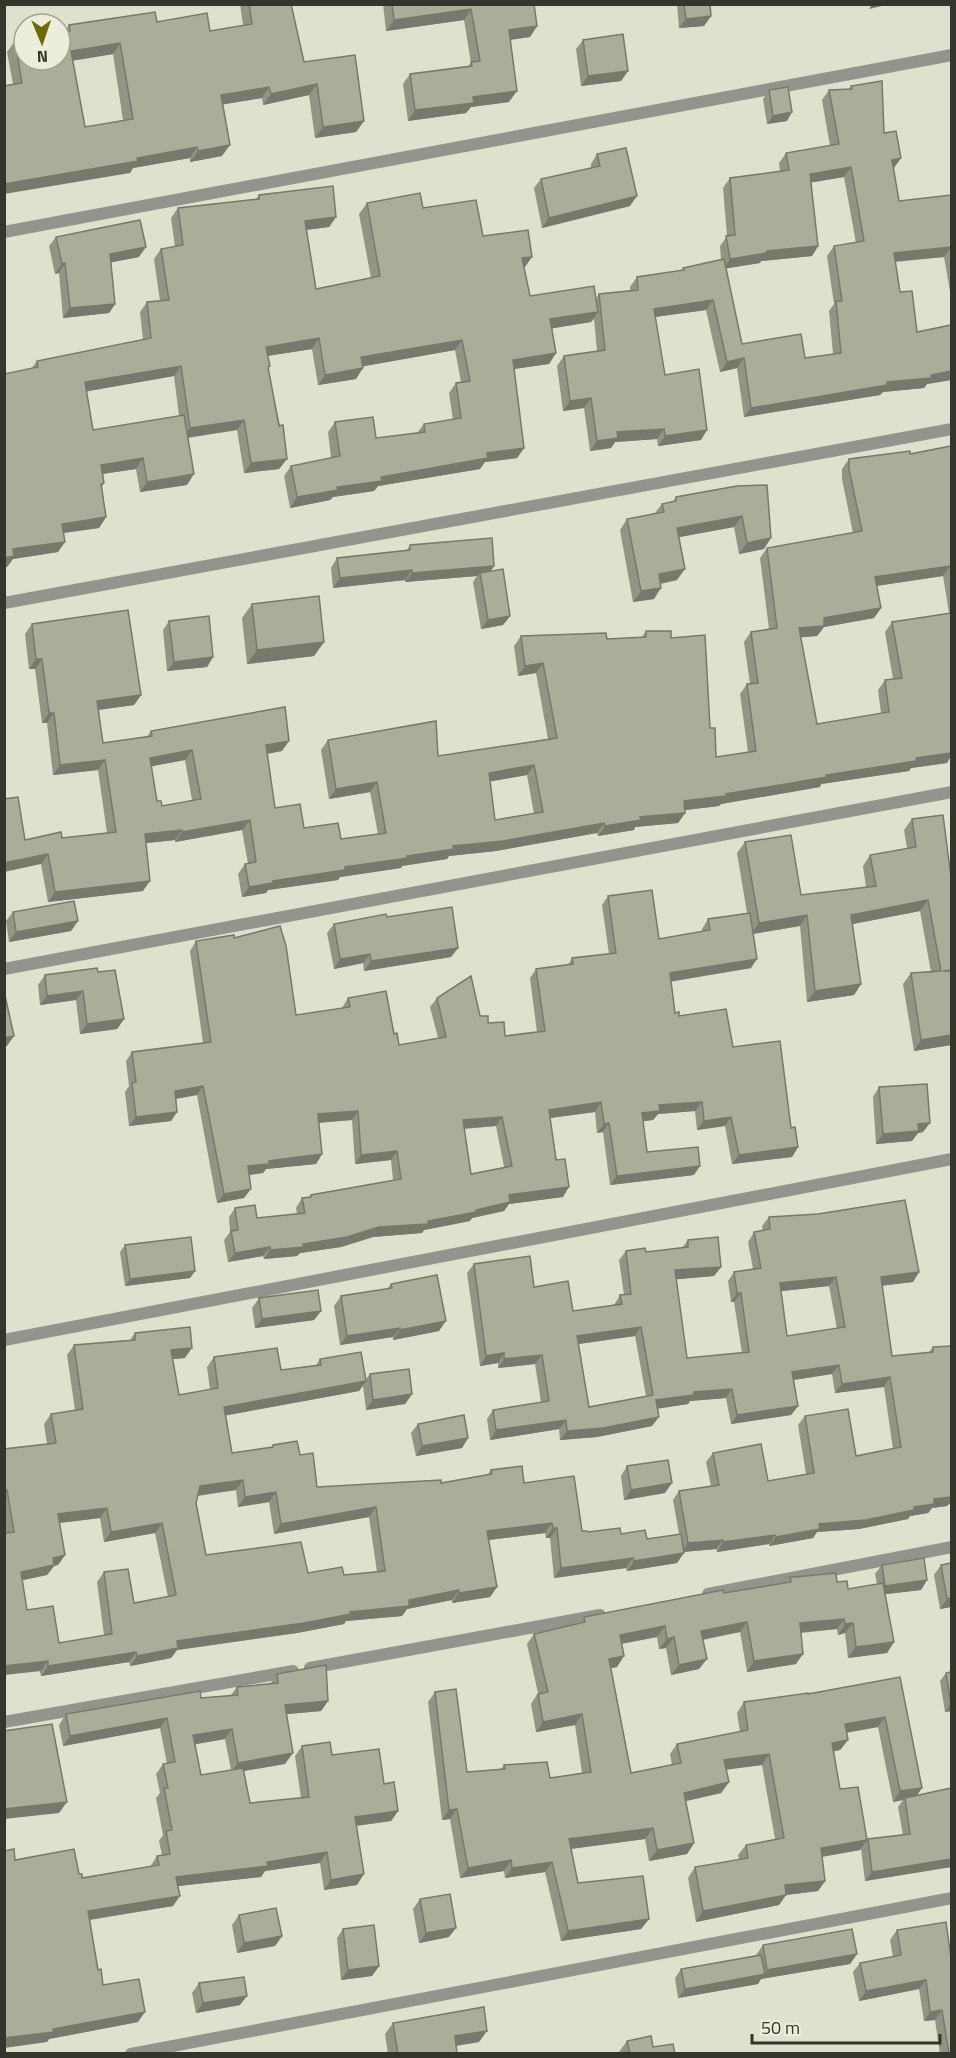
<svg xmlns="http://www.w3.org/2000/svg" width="956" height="2058" viewBox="0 0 956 2058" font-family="'Titillium Web',sans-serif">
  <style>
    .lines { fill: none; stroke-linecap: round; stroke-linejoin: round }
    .street { stroke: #94948c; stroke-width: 12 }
    .wall { fill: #949485; fill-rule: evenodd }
    .shaded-wall { fill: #78786c }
    .building { fill: #acac9b; stroke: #78786c; stroke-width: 1.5; fill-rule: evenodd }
  </style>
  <rect width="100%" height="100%" fill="#dfe0ce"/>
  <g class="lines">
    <g class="street">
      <polyline points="4,232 952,55"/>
      <polyline points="4,603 952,429"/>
      <polyline points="4,969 952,792"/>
      <polyline points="4,1340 952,1159"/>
      <polyline points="708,1594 952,1547"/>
      <polyline points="310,1668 600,1615"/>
      <polyline points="4,1722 293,1671"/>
      <polyline points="131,2054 952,1898"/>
    </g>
  </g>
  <g class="wall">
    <path d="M 240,4 L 291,4 L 304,62 L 364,121 L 356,132 L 315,138 L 309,95 L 263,105 L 262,98 L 223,104 L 222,156 L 190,162 L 190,158 L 133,168 L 130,173 L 13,84 L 7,52 L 15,41 L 64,32 L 69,25 L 157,22 L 210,31 L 243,25 ZM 113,54 L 123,120 L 85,127 L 72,61 Z"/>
    <polygon points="383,4 534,4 537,26 530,37 510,40 509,102 471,107 466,113 408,121 403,84 410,74 468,66 471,63 464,20 386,31"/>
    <polygon points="677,4 710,4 711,16 704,26 679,28"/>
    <polygon points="583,40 628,71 621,81 581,86 576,49"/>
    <path d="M 851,86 L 901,158 L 893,168 L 899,201 L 951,195 L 951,297 L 944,257 L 895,262 L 900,292 L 917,332 L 951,325 L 951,380 L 927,384 L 924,388 L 883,392 L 880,395 L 744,417 L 737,368 L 720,372 L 706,310 L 655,317 L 665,375 L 701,440 L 658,446 L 657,439 L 615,442 L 611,448 L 590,451 L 584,408 L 563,411 L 557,366 L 564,356 L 597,351 L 594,319 L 591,322 L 552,328 L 556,353 L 549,364 L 514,369 L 524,448 L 517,458 L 485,462 L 480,469 L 378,486 L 374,491 L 333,497 L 330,500 L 290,508 L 284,476 L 291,466 L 331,458 L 328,432 L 335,422 L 376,438 L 417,433 L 424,424 L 453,420 L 449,393 L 456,383 L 461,382 L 455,350 L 363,366 L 356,379 L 318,385 L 312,349 L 268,356 L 268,368 L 287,459 L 279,469 L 244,473 L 237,430 L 188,438 L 187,485 L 140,492 L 136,469 L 103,474 L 104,483 L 102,487 L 106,517 L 99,528 L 64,533 L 58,552 L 13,559 L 7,567 L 4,567 L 4,374 L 31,369 L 37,361 L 143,340 L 140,312 L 147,302 L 160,301 L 154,259 L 161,249 L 175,247 L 171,218 L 178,208 L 256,199 L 259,195 L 336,217 L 329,227 L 306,230 L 316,289 L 371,278 L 359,214 L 367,203 L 423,208 L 483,236 L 525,267 L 524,267 L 530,296 L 596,299 L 599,294 L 630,291 L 630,287 L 637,277 L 682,271 L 683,268 L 721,260 L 720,246 L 727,236 L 723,188 L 730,178 L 780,171 L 779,163 L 786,153 L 830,146 L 822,100 L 829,90 L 849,89 ZM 844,177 L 856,243 L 834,246 L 827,256 L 834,304 L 829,311 L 833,354 L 805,358 L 742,344 L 726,268 L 760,263 L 761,261 L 812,256 L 818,246 L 811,182 ZM 174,376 L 179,416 L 93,430 L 86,391 Z"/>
    <polygon points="769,90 787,121 767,124 763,99"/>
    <polygon points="597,154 630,206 542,228 534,188 541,179 591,168 591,164"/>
    <polygon points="56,237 139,257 111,262 115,304 109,313 63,318 59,273 55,274 49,246"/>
    <path d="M 951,446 L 951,756 L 947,763 L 911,768 L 909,771 L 821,784 L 820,787 L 721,804 L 719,806 L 685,810 L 685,813 L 678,823 L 635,827 L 634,830 L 598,836 L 597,833 L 496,851 L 449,856 L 447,859 L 402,866 L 401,868 L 340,877 L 338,880 L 268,890 L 266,893 L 242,897 L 238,874 L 245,864 L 248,864 L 242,830 L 175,842 L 175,840 L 146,843 L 143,891 L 48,902 L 41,864 L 25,840 L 62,838 L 107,833 L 98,770 L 53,775 L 47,723 L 42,723 L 35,669 L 29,669 L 25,634 L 32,624 L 141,695 L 134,705 L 98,710 L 103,743 L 147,737 L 151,731 L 282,751 L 267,754 L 275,808 L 304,828 L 341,839 L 378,834 L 370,792 L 329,799 L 321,750 L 328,740 L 438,756 L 548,739 L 536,673 L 518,676 L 514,646 L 521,636 L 607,639 L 642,637 L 646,631 L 671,638 L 710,728 L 716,757 L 748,752 L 740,694 L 747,684 L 750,684 L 744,642 L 751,632 L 769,629 L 760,558 L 767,548 L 853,533 L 842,479 L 842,469 L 849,459 L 910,454 ZM 943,576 L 949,613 L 892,622 L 885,632 L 893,679 L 885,680 L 878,690 L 881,713 L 817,724 L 801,637 L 817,636 L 824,627 L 874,618 L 881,608 L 877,586 ZM 185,760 L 192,800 L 162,806 L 157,801 L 151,766 ZM 527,775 L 534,814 L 495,820 L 490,781 Z"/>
    <polygon points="737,486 764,549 739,554 734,527 679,537 677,580 661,584 654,599 633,602 620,530 627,519 655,513 662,504 673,501 676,497"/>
    <polygon points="410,545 494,566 491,571 510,616 503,625 481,629 473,582 477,576 405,582 405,580 333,588 331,568 337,558 407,550"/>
    <polygon points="252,604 324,642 314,656 247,664 242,618"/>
    <polygon points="169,621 213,657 207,667 167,671 163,630"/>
    <path d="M 943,815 L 951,1045 L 914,1051 L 903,984 L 911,973 L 931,972 L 920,911 L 852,924 L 861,984 L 854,995 L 807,1002 L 800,926 L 753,934 L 751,968 L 671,981 L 675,1013 L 679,1016 L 733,1047 L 791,1128 L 798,1147 L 792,1157 L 732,1164 L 725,1126 L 697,1130 L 695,1111 L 658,1114 L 653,1120 L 643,1121 L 647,1152 L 694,1175 L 610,1185 L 603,1132 L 597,1133 L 595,1112 L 550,1118 L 563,1197 L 509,1204 L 504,1211 L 472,1218 L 470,1221 L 424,1230 L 422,1233 L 373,1237 L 341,1247 L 300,1253 L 297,1256 L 264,1259 L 263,1256 L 228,1262 L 224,1240 L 230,1232 L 229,1217 L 235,1208 L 257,1218 L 297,1214 L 296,1208 L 302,1198 L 309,1197 L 311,1195 L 393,1180 L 391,1160 L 355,1164 L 352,1120 L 319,1123 L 322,1154 L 316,1164 L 266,1169 L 263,1173 L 249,1175 L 244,1198 L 217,1203 L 197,1095 L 176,1099 L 177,1112 L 171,1121 L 129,1126 L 125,1092 L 129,1086 L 126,1061 L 132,1052 L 203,1043 L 190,951 L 196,941 L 234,938 L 296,1015 L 342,1008 L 348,998 L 394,1034 L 399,1045 L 438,1038 L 430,1007 L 437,998 L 480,1016 L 505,1036 L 537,1032 L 530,978 L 536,969 L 568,965 L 572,958 L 609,954 L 602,905 L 608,896 L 659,939 L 702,931 L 702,929 L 708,919 L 747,913 L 737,853 L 745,842 L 801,895 L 866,887 L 863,866 L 870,855 L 907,848 L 904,830 L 912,819 ZM 496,1126 L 504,1167 L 471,1174 L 464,1129 Z"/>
    <polygon points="13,912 78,921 71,931 9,942 6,921"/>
    <polygon points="387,917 458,948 451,957 364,971 363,963 334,969 327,933 334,924"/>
    <polygon points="98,972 124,1019 117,1029 80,1034 76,1000 40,1005 38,985 45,975"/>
    <polygon points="879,1087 923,1132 918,1133 912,1141 876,1144 873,1097"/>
    <path d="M 769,1217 L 919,1272 L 913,1282 L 882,1286 L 892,1356 L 929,1352 L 933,1347 L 951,1346 L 951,1503 L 949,1504 L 947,1506 L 932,1508 L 928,1513 L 910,1516 L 908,1519 L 859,1529 L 817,1532 L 813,1538 L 769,1546 L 769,1544 L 717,1552 L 716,1549 L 684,1552 L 677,1563 L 627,1571 L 626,1568 L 554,1578 L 550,1538 L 546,1538 L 545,1533 L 489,1540 L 497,1587 L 490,1597 L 452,1603 L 452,1600 L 407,1609 L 402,1616 L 346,1621 L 344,1624 L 297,1633 L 177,1650 L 171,1658 L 130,1666 L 129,1662 L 41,1676 L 4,1529 L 4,1449 L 47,1444 L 44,1424 L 51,1414 L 75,1410 L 67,1355 L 74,1345 L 130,1340 L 135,1333 L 185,1358 L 173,1359 L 179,1395 L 210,1390 L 207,1367 L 214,1357 L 281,1370 L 316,1365 L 320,1359 L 366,1379 L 370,1374 L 412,1394 L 405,1404 L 366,1410 L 363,1386 L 359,1391 L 226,1415 L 232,1453 L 270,1448 L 273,1445 L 300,1455 L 317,1487 L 441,1483 L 488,1474 L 491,1470 L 524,1483 L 582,1531 L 588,1532 L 621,1534 L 647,1539 L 679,1534 L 673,1500 L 679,1491 L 711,1486 L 706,1462 L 713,1453 L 768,1481 L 806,1474 L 798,1425 L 805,1416 L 856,1456 L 893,1449 L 884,1387 L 835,1393 L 832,1374 L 794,1380 L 798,1406 L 791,1415 L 731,1424 L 726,1398 L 690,1401 L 688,1404 L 657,1408 L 652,1426 L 597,1437 L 560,1440 L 559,1429 L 490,1440 L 487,1419 L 493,1410 L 541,1402 L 535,1364 L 498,1368 L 498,1363 L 480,1366 L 467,1273 L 474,1264 L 534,1287 L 573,1311 L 614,1305 L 620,1295 L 624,1295 L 619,1260 L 626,1251 L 646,1252 L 682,1248 L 688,1240 L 721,1267 L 714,1276 L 676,1279 L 687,1358 L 742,1353 L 734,1302 L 731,1302 L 728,1281 L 734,1272 L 753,1269 L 748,1242 L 754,1232 L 763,1231 L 762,1226 ZM 829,1286 L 837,1329 L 787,1336 L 781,1291 ZM 635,1336 L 646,1396 L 589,1407 L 579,1344 ZM 236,1490 L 238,1507 L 269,1502 L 274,1534 L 369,1517 L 377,1572 L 344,1575 L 308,1573 L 206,1555 L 196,1503 L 198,1496 ZM 100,1518 L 104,1542 L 155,1533 L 168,1597 L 134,1603 L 104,1572 L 97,1582 L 104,1635 L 59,1643 L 27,1610 L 22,1580 L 47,1575 L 54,1566 L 58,1565 L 65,1555 L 59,1523 Z"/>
    <polygon points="125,1245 195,1271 190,1278 125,1286 120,1252"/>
    <polygon points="391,1284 439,1331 393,1340 393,1337 340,1345 334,1306 341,1296 387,1289"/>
    <polygon points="259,1298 321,1311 314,1320 255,1328 252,1308"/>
    <polygon points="418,1424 468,1438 462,1448 416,1456 411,1433"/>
    <polygon points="627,1466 665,1493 624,1500 621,1476"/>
    <path d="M 882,1565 L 927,1580 L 921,1590 L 885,1594 L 894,1642 L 887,1653 L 848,1658 L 845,1633 L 838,1635 L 837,1629 L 801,1633 L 796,1664 L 747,1672 L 740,1632 L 703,1640 L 699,1669 L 671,1675 L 666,1648 L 659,1649 L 657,1637 L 622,1644 L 617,1667 L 611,1668 L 631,1773 L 672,1765 L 670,1754 L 677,1744 L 740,1732 L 737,1713 L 744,1702 L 808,1694 L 900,1677 L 922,1788 L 917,1795 L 951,1788 L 951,1867 L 865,1881 L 861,1849 L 860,1850 L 822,1857 L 825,1881 L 818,1891 L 786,1895 L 779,1905 L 696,1922 L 688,1878 L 695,1867 L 739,1860 L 738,1855 L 746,1845 L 775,1839 L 762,1765 L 726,1769 L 729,1782 L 721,1793 L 686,1801 L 694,1843 L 687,1854 L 649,1861 L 645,1839 L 571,1849 L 578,1883 L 649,1919 L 641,1929 L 561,1941 L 545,1872 L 505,1878 L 504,1871 L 460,1878 L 450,1819 L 442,1820 L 428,1702 L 435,1692 L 467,1772 L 501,1769 L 504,1765 L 550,1778 L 582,1773 L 575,1725 L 536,1732 L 531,1704 L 538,1693 L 527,1644 L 534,1634 L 580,1623 L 584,1617 L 787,1582 L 790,1577 L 837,1582 L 848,1589 L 877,1584 L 875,1574 ZM 878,1727 L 893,1802 L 903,1800 L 898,1807 L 903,1835 L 867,1840 L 840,1789 L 833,1751 L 840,1750 L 848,1740 L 846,1733 Z"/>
    <polygon points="941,1565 951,1607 940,1609 934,1575"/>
    <polygon points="951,1672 951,1711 945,1712 940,1681 946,1673"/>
    <path d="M 277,1674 L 328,1701 L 321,1711 L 287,1714 L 285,1764 L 244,1771 L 250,1803 L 301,1798 L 295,1756 L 302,1746 L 332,1755 L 384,1784 L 398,1811 L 391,1821 L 356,1826 L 357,1885 L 324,1890 L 320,1863 L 265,1871 L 261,1877 L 178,1886 L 173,1906 L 90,1920 L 98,1970 L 103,1985 L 138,2022 L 49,2039 L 47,2042 L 15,1860 L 79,1874 L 82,1878 L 150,1867 L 157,1856 L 162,1855 L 159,1841 L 163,1835 L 156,1798 L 160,1793 L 156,1774 L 163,1764 L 167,1764 L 160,1728 L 63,1746 L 59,1725 L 66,1714 L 201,1698 L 231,1695 L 237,1687 L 270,1684 ZM 225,1739 L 231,1770 L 201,1775 L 195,1744 Z"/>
    <polygon points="420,1899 449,1937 419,1943 413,1909"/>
    <polygon points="239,1915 282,1936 275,1946 237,1953 232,1925"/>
    <polygon points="946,1922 951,2054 940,2054 935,2020 924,2021 919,1989 859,2001 853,1972 860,1963 893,1957 890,1940 897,1930"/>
    <polygon points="343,1929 379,1966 372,1976 341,1980 337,1938"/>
    <polygon points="763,1945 857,1954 850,1964 761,1979 758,1984 678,1998 675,1978 681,1969 756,1955"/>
    <polygon points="199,1983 240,2005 196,2013 192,1993"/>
    <polygon points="393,2023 479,2042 456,2046 457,2054 388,2054 385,2034"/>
    <polygon points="627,2041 653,2047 675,2054 620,2054 619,2052"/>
  </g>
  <g class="shaded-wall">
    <polygon points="872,4 890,4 869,9"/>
    <polygon points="471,9 464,20 386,31 394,20"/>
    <polygon points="711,16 704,26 679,28 686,19"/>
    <polygon points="537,26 530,37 501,41 509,30"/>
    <polygon points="120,43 113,54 63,62 71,51"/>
    <polygon points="628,71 621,81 581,86 588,76"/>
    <polygon points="317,84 309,95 263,105 271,94"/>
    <polygon points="269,87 262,98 214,106 221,95"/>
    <polygon points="517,91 509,102 471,107 466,113 408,121 415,110 473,97"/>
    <polygon points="792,112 787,121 767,124 773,116"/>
    <polygon points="364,121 356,132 315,138 323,127"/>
    <polygon points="230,145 222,156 190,162 198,151"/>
    <polygon points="197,147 190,158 133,168 130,173 4,194 5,184 137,158"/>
    <polygon points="901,158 894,168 885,170 892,160"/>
    <polygon points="851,167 844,177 803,184 810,174"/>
    <polygon points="637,196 630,206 542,228 549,218"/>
    <polygon points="336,217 329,227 297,231 305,221"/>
    <polygon points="818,246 812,256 761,261 760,263 723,269 730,259 767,251"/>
    <polygon points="146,247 139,257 103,264 110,254"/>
    <polygon points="951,247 944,257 887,262 894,253"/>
    <polygon points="532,257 525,267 515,269 522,258"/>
    <polygon points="65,263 59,273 55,274 62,264"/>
    <polygon points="713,300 706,310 647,318 654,309"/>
    <polygon points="115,304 109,313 63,318 70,308"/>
    <polygon points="598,312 591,322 543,330 550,319"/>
    <polygon points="319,338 312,349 259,357 266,347"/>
    <polygon points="462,340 455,350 354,368 361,357"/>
    <polygon points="556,353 549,364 506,370 513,360"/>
    <polygon points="744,358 737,368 720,372 727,362"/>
    <polygon points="181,366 174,376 78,393 85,382"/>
    <polygon points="363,368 356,379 318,385 325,375"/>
    <polygon points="951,371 951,380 927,384 924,388 883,392 880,395 744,417 751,408"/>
    <polygon points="591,398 584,408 563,411 570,401"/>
    <polygon points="244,420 237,430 183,438 190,428"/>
    <polygon points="664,429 657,439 615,442 611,448 590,451 597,441 617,432"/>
    <polygon points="707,430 701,440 658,446 665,436"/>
    <polygon points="524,448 517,458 485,462 480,469 378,486 374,491 333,497 330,500 290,508 297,497 337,487 487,453"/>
    <polygon points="143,458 136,469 94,475 101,465"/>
    <polygon points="287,459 279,469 244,473 251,463"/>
    <polygon points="194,474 187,485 140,492 147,482"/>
    <polygon points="742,516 734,527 669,539 677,528"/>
    <polygon points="106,517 99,528 55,534 62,524"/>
    <polygon points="771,538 764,549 739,554 747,543"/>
    <polygon points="65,542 58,552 13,559 7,567 4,567 4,558 13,549"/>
    <polygon points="494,566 487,576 480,573 477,576 405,582 412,573"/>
    <polygon points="950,566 943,576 868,587 875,577"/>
    <polygon points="685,569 677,580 651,585 659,574"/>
    <polygon points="412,570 405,580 333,588 340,578"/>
    <polygon points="661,588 654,599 633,602 641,591"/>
    <polygon points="881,608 874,618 824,627 817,636 792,638 799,628 824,618"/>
    <polygon points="510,616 503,625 481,629 488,620"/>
    <polygon points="324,642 314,656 247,664 257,650"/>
    <polygon points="213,657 207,667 167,671 174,662"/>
    <polygon points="36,659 42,659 35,669 29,669"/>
    <polygon points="543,663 536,673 518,676 525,666"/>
    <polygon points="141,695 134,705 90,711 97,701"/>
    <polygon points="49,713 54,713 47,723 42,723"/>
    <polygon points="289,741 282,751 259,755 266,745"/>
    <polygon points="192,750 185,760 143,768 150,758"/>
    <polygon points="951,753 951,756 947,763 911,768 909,771 821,784 820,787 721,804 719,806 677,811 684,801 726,794 916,758"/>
    <polygon points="105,760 98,770 53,775 60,765"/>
    <polygon points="534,765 527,775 482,783 489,773"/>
    <polygon points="377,782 370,792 329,799 336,789"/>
    <polygon points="685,813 678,823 635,827 634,830 598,836 605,826 640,817"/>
    <polygon points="250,820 242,830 175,842 182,832"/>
    <polygon points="604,823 597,833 496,851 449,856 447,859 402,866 401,868 340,877 338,880 268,890 266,893 242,897 249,887 273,881 407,856 453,846"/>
    <polygon points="182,830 175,840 138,844 145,834"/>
    <polygon points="48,854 41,864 4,872 4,863"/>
    <polygon points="150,881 143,891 48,902 55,892"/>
    <polygon points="928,900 920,911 843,926 851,915"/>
    <polygon points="807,915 800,926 751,934 759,923"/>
    <polygon points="78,921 71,931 9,942 16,932"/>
    <polygon points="458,948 451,957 364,971 371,961"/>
    <polygon points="370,954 363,963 334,969 340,959"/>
    <polygon points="757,959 751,968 663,983 670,973"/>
    <polygon points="861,984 854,995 807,1002 815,991"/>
    <polygon points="83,991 76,1000 40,1005 47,996"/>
    <polygon points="124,1019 117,1029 80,1034 87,1024"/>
    <polygon points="951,1035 951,1045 914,1051 921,1040"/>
    <polygon points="14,1036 7,1046 4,1047 4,1038"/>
    <polygon points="203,1086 197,1095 168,1100 175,1091"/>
    <polygon points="601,1102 595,1112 542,1119 549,1110"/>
    <polygon points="702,1102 695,1111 658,1114 653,1120 636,1122 642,1113 659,1105"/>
    <polygon points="358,1111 352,1120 312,1123 318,1114"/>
    <polygon points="177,1112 171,1121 129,1126 136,1117"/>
    <polygon points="502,1117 496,1126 456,1129 463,1120"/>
    <polygon points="731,1117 725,1126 697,1130 704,1121"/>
    <polygon points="609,1123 603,1132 597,1133 604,1124"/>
    <polygon points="930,1123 923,1132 918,1133 912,1141 876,1144 883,1134 918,1124"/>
    <polygon points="798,1147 792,1157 732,1164 739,1155"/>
    <polygon points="397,1151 391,1160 355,1164 361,1155"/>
    <polygon points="322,1154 316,1164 266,1169 263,1173 241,1176 248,1166 269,1161"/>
    <polygon points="700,1166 694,1175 610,1185 617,1176"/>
    <polygon points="569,1187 563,1197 509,1204 504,1211 472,1218 470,1221 424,1230 422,1233 373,1237 341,1247 300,1253 297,1256 264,1259 270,1250 379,1227 428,1221 476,1210 509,1195"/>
    <polygon points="251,1189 244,1198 217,1203 224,1194"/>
    <polygon points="270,1247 263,1256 228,1262 235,1253"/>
    <polygon points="721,1267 714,1276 669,1280 675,1270"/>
    <polygon points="195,1271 190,1278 125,1286 130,1279"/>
    <polygon points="919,1272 913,1282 875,1286 881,1277"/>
    <polygon points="836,1277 829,1286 773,1292 780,1283"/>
    <polygon points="737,1293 741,1293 734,1302 731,1302"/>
    <polygon points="321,1311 314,1320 255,1328 262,1319"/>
    <polygon points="446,1321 439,1331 393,1340 400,1330"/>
    <polygon points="641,1327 635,1336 571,1345 577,1336"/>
    <polygon points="400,1328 393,1337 340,1345 347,1336"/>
    <polygon points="192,1348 185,1358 164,1360 171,1350"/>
    <polygon points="504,1353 498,1363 480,1366 486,1356"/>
    <polygon points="542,1355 535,1364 498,1368 504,1359"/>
    <polygon points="839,1365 832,1374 786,1381 792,1372"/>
    <polygon points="890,1377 884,1387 835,1393 842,1384"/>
    <polygon points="366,1381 359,1391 218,1417 224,1407"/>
    <polygon points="732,1389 726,1398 690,1401 688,1404 650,1410 656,1400 694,1392"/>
    <polygon points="412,1394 405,1404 366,1410 373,1400"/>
    <polygon points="798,1406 791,1415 731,1424 737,1415"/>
    <polygon points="659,1417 652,1426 597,1437 560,1440 567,1431"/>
    <polygon points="566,1420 559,1429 490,1440 496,1430"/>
    <polygon points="468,1438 462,1448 416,1456 422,1446"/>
    <polygon points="243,1480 236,1490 193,1496 200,1486"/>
    <polygon points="672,1483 665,1493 624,1500 631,1490"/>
    <polygon points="276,1492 269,1502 238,1507 245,1497"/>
    <polygon points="951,1497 951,1503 949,1504 947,1506 932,1508 928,1513 910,1516 908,1519 859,1529 817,1532 813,1538 769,1546 776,1537 819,1524 914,1507 934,1499"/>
    <polygon points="376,1507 369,1517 274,1534 281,1524"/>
    <polygon points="107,1508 100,1518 51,1524 58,1514"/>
    <polygon points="162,1523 155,1533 104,1542 111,1532"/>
    <polygon points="552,1523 545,1533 480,1541 487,1531"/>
    <polygon points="553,1528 557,1528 550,1538 546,1538"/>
    <polygon points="775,1535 769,1544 717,1552 723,1542"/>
    <polygon points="723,1540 716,1549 682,1552 688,1543"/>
    <polygon points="684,1553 677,1563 627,1571 634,1561"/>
    <polygon points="65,1555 58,1565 54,1566 47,1575 14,1582 21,1572 53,1558"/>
    <polygon points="633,1558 626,1568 554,1578 561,1568"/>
    <polygon points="927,1580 921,1590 878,1595 885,1586"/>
    <polygon points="497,1587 490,1597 452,1603 459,1593"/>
    <polygon points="459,1590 452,1600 407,1609 402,1616 346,1621 344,1624 297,1633 177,1650 171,1658 130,1666 137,1656 177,1641 350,1612"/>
    <polygon points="951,1598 951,1607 940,1609 947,1599"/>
    <polygon points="844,1619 837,1629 792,1633 800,1623"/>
    <polygon points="747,1622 740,1632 694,1641 701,1631"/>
    <polygon points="853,1623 845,1633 838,1635 845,1624"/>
    <polygon points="665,1626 657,1637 613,1645 620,1635"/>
    <polygon points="674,1637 666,1648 659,1649 667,1639"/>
    <polygon points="894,1642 887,1653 848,1658 856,1647"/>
    <polygon points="136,1652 129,1662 41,1676 48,1666"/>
    <polygon points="803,1654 796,1664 747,1672 754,1661"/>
    <polygon points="624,1656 617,1667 602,1670 609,1659"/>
    <polygon points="707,1659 699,1669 671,1675 679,1665"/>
    <polygon points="48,1661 41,1671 4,1675 4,1666"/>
    <polygon points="328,1701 321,1711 278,1715 285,1705"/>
    <polygon points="951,1704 951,1711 945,1712"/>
    <polygon points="582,1714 575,1725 536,1732 543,1722"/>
    <polygon points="885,1717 878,1727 837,1734 845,1724"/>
    <polygon points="167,1718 160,1728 63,1746 70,1736"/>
    <polygon points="232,1729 225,1739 186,1746 193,1735"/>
    <polygon points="848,1740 840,1750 825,1753 832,1743"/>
    <polygon points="293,1753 285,1764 231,1773 238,1763"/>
    <polygon points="769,1754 762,1765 717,1771 724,1760"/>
    <polygon points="729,1782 721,1793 677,1803 684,1793"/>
    <polygon points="922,1788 915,1798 905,1798 903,1800 893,1802 900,1791"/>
    <polygon points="67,1802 59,1813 4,1819 4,1809"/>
    <polygon points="457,1809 450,1819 442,1820 449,1810"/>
    <polygon points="398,1811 391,1821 347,1827 355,1817"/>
    <polygon points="653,1828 645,1839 562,1850 569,1839"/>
    <polygon points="867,1840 860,1850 814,1858 821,1848"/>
    <polygon points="694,1843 687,1854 649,1861 657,1850"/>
    <polygon points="327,1852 320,1863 265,1871 261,1877 169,1887 176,1877"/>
    <polygon points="951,1859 951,1867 865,1881 872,1872"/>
    <polygon points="511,1860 504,1871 460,1878 468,1868"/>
    <polygon points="552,1862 545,1872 505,1878 512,1868"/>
    <polygon points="364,1874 357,1885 324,1890 331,1880"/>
    <polygon points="825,1881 818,1891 786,1895 779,1905 696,1922 703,1911 785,1885"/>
    <polygon points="180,1896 173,1906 81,1921 88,1911"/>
    <polygon points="649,1919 641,1929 561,1941 568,1931"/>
    <polygon points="456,1928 449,1937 419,1943 426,1933"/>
    <polygon points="282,1936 275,1946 237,1953 244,1943"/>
    <polygon points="857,1954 850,1964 761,1979 758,1984 678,1998 685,1989 764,1974 767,1970"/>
    <polygon points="379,1966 372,1976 341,1980 348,1970"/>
    <polygon points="926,1980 919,1989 859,2001 866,1991"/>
    <polygon points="247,1996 240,2005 196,2013 203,2003"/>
    <polygon points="942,2010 935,2020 924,2021 930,2012"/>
    <polygon points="145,2012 138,2022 49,2039 47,2042 4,2048 4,2038"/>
    <polygon points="487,2031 479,2042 447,2047 455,2036"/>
  </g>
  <g class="building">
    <path d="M 249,4 L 291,4 L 304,62 L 355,55 L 364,121 L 323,127 L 317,84 L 271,94 L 269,87 L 221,95 L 230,145 L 198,151 L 197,147 L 137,158 L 138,161 L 5,184 L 5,187 L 4,187 L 4,86 L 22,83 L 15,41 L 24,39 L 24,60 L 60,60 L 60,32 L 70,31 L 69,25 L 155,12 L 157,22 L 207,13 L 210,31 L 252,24 ZM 120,43 L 133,119 L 85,127 L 71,51 Z"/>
    <polygon points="392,4 534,4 537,26 509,30 517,91 473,97 474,103 415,110 410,74 472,66 471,62 480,61 471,9 394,20"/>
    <polygon points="684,4 710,4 711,16 686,19"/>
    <polygon points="623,34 628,71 588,76 583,40"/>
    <polygon points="882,81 884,133 896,131 901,158 892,160 899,201 951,195 951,251 951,247 894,253 900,292 912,291 917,332 951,325 951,371 931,375 931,378 887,382 887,385 751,408 744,358 727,362 713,300 654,309 665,375 699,369 707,430 665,436 664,429 617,432 618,438 597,441 591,398 570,401 564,356 605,350 599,294 638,290 637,277 684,270 683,268 724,259 742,344 801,334 805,358 841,353 836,301 842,301 834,246 864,241 851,167 810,174 818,246 767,251 767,253 730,259 726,236 735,235 730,178 789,170 786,153 839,144 829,90 852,89 851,86"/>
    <polygon points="788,87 792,112 773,116 769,90"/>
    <polygon points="626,148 637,196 549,218 541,179 600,166 597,154"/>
    <polygon points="333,186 336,217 305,221 316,289 380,276 367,203 420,193 423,208 476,200 483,236 528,230 532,257 522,258 530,296 594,286 598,312 550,319 556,353 513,360 524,448 487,453 488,458 381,477 382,481 337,487 338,490 297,497 291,466 340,456 335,422 373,417 376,438 425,432 424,424 461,418 456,383 470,381 462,340 361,357 363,368 325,375 319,338 266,347 270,366 268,367 279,426 283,425 287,459 251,463 244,420 190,428 181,366 85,382 93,430 184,415 194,474 147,482 143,458 101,465 104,483 101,484 106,517 62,524 65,542 13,549 14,556 4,558 4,374 38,367 37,361 151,338 147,302 169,300 161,249 183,245 178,208 259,199 259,195"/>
    <polygon points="140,220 146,247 110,254 115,304 70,308 65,263 62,264 56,237"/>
    <path d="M 951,446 L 951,576 L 950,566 L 875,577 L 881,608 L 824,618 L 824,626 L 799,628 L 817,724 L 889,712 L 885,680 L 902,678 L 892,622 L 951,613 L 951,753 L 916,758 L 916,761 L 826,775 L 827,777 L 726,794 L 726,796 L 684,801 L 685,813 L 640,817 L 641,820 L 605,826 L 604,823 L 503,841 L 453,846 L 454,849 L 407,856 L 408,858 L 345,867 L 345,870 L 273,881 L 273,883 L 249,887 L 245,864 L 256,862 L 250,820 L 182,832 L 182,830 L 145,834 L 150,881 L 55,892 L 48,854 L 4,863 L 4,799 L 18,797 L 25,840 L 61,832 L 62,838 L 116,832 L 105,760 L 60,765 L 54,713 L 49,713 L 42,659 L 36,659 L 32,624 L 128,610 L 141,695 L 97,701 L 103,743 L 152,736 L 151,731 L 285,707 L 289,741 L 266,745 L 275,808 L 300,804 L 304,828 L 338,823 L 341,839 L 386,833 L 377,782 L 336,789 L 328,740 L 436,721 L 438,756 L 557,738 L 543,663 L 525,666 L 521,636 L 606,633 L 607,639 L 646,637 L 646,631 L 671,631 L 671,638 L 705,635 L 710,728 L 715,728 L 716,757 L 756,751 L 747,684 L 758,683 L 751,632 L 777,628 L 767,548 L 862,531 L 849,469 L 849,459 L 910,451 L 910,454 ZM 192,750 L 201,799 L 162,806 L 161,801 L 157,801 L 150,758 ZM 534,765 L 543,812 L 495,820 L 489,773 Z"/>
    <polygon points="767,485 771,538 747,543 742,516 677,528 685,569 659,574 661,588 641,591 627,519 664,512 662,504 676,501 676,497 737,486"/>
    <polygon points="492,538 494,566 412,573 412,570 340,578 337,558 410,550 410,545"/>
    <polygon points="503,569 510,616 488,620 480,573"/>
    <polygon points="319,596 324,642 257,650 252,604"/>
    <polygon points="209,616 213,657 174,662 169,621"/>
    <polygon points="943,815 951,877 951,970 943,971 951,971 951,1035 921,1040 911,973 941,971 928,900 851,915 861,984 815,991 807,915 759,923 745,842 791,835 801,895 876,886 870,855 916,847 912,819"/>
    <path d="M 652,890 L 659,939 L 710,930 L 708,919 L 750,913 L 757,959 L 670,973 L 675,1013 L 679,1012 L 679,1016 L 726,1009 L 733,1047 L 780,1041 L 791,1128 L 795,1127 L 798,1147 L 739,1155 L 731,1117 L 704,1121 L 702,1102 L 659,1105 L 660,1111 L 642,1113 L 647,1152 L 698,1147 L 700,1166 L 617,1176 L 609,1123 L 604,1124 L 601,1102 L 549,1110 L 556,1160 L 565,1159 L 569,1187 L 509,1195 L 510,1202 L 476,1210 L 476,1212 L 428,1221 L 428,1224 L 379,1227 L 347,1237 L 303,1244 L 304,1247 L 270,1250 L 270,1247 L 235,1253 L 231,1231 L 238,1230 L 235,1208 L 255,1205 L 257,1218 L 305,1213 L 302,1198 L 311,1197 L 311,1195 L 401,1179 L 397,1151 L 361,1155 L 358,1111 L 318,1114 L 322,1154 L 269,1161 L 269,1164 L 248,1166 L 251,1189 L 224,1194 L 203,1086 L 175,1091 L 177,1112 L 136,1117 L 132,1083 L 136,1082 L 132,1052 L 211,1042 L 196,941 L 234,935 L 234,938 L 280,926 L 286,946 L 296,1015 L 350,1007 L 348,998 L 386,991 L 394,1034 L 397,1033 L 399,1045 L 446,1037 L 437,998 L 471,976 L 480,1016 L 488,1016 L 488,1023 L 504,1022 L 505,1036 L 545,1031 L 536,969 L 573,964 L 572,958 L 616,953 L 608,896 ZM 502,1117 L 512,1166 L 471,1174 L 463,1120 Z"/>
    <polygon points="74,901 78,921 16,932 13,912"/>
    <polygon points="452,907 458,948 371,961 370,954 340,959 334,924 386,914 387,917"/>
    <polygon points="97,968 98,972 115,970 124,1019 87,1024 83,991 47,996 45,975"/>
    <polygon points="4,991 14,1036 4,1038"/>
    <polygon points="927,1084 930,1123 918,1124 919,1131 883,1134 879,1087"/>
    <path d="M 905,1200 L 919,1272 L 881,1277 L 892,1356 L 933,1352 L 933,1347 L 951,1346 L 951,1497 L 934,1499 L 934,1504 L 914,1507 L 914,1510 L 866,1520 L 819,1524 L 820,1529 L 776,1537 L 775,1535 L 723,1542 L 723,1540 L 688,1543 L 679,1491 L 719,1485 L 713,1453 L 761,1444 L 768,1481 L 814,1473 L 805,1416 L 848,1409 L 856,1456 L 901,1447 L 890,1377 L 842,1384 L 839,1365 L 792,1372 L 798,1406 L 737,1415 L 732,1389 L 694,1392 L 694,1395 L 656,1400 L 659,1417 L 603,1428 L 567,1431 L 566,1420 L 496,1430 L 493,1410 L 549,1401 L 542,1355 L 504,1359 L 504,1353 L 486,1356 L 474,1264 L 530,1256 L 534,1287 L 568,1281 L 573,1311 L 622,1304 L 620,1295 L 631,1294 L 626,1251 L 645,1248 L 646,1252 L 688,1247 L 688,1240 L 718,1237 L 721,1267 L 675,1270 L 687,1358 L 749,1352 L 741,1293 L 737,1293 L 734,1272 L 761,1268 L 754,1232 L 770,1229 L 769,1217 L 818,1214 ZM 836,1277 L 845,1327 L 787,1336 L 780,1283 ZM 641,1327 L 653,1395 L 589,1407 L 577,1336 Z"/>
    <polygon points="191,1237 195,1271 130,1279 125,1245"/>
    <polygon points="437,1275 446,1321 400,1330 400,1328 347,1336 341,1296 392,1288 391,1284"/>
    <polygon points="318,1290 321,1311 262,1319 259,1298"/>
    <path d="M 190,1327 L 192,1348 L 171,1350 L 179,1395 L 218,1388 L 214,1357 L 277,1348 L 281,1370 L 321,1365 L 320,1359 L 361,1352 L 366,1381 L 224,1407 L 232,1453 L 273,1447 L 273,1445 L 297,1441 L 300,1455 L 313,1453 L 317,1487 L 441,1480 L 441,1483 L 492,1474 L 491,1470 L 522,1466 L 524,1483 L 574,1476 L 582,1531 L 587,1531 L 588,1532 L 620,1528 L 621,1534 L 645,1530 L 647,1539 L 681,1534 L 684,1553 L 634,1561 L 633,1558 L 561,1568 L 557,1528 L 553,1528 L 552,1523 L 487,1531 L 497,1587 L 459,1593 L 459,1590 L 409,1600 L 409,1606 L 350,1612 L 351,1614 L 304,1623 L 177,1641 L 178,1648 L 137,1656 L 136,1652 L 48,1666 L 48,1661 L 4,1666 L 4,1533 L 14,1532 L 7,1490 L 4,1491 L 4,1449 L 56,1443 L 51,1414 L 83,1409 L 74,1345 L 135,1340 L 135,1333 ZM 243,1480 L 245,1497 L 276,1492 L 281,1524 L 376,1507 L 385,1571 L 344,1575 L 342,1567 L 308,1573 L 301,1542 L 206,1555 L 196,1503 L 200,1486 ZM 107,1508 L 111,1532 L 162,1523 L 176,1595 L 134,1603 L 128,1569 L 104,1572 L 112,1634 L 59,1643 L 53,1606 L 27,1610 L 21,1572 L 54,1565 L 53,1558 L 65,1555 L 58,1514 Z"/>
    <polygon points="409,1369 412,1394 373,1400 370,1374"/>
    <polygon points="464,1415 468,1438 422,1446 418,1424"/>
    <polygon points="668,1460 672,1483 631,1490 627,1466"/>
    <polygon points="924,1558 927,1580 885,1586 882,1565"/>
    <polygon points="951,1563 951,1598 947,1599 941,1565"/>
    <polygon points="836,1573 837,1582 847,1581 848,1589 883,1583 894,1642 856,1647 853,1623 845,1624 844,1619 800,1623 803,1654 754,1661 747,1622 701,1631 707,1659 679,1665 674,1637 667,1639 665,1626 620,1635 624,1656 609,1659 631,1773 681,1763 677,1744 748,1730 744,1702 808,1693 808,1694 900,1677 922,1788 900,1791 885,1717 845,1724 848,1740 832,1743 840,1789 858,1787 867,1840 821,1848 825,1881 785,1885 786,1895 703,1911 695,1867 748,1858 746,1845 784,1838 769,1754 724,1760 729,1782 684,1793 694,1843 657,1850 653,1828 569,1839 578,1883 643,1876 649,1919 568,1931 552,1862 512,1868 511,1860 468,1868 457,1809 449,1810 435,1692 456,1689 467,1772 505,1769 504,1765 547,1762 550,1778 591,1772 582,1714 543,1722 538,1694 548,1692 534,1634 585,1622 584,1617 723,1590 724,1593 791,1582 790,1577 795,1577"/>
    <polygon points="326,1665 328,1701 285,1705 293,1753 238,1763 232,1729 193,1735 201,1775 243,1768 250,1803 309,1797 302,1746 330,1742 332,1755 379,1749 384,1784 394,1782 398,1811 355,1817 364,1874 331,1880 327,1852 267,1862 268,1866 176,1877 180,1896 88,1911 98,1970 101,1969 103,1985 139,1979 145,2012 53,2029 54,2032 4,2038 4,1851 14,1849 15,1860 74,1849 79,1874 82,1874 82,1878 159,1865 157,1856 170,1854 166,1831 172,1830 164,1788 168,1788 163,1764 175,1762 167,1718 70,1736 66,1714 200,1691 201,1698 238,1695 237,1687 278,1683 277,1674"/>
    <polygon points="951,1672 951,1704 946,1673"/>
    <polygon points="52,1724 67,1802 4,1809 4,1731"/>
    <polygon points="951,1788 951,1859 872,1872 868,1839 910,1834 905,1798"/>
    <polygon points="450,1894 456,1928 426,1933 420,1899"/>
    <polygon points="276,1908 282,1936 244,1943 239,1915"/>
    <polygon points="946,1922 951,1958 951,2054 949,2054 942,2010 930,2012 926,1980 866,1991 860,1963 901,1955 897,1930"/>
    <polygon points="374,1925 379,1966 348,1970 343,1929"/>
    <polygon points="852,1929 857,1954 767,1970 763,1945"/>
    <polygon points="761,1955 765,1974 685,1989 681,1969"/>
    <polygon points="244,1977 247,1996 203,2003 199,1983"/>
    <polygon points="484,2007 487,2031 455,2036 457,2054 398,2054 393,2023"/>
    <polygon points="651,2036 653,2047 673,2044 675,2054 630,2054 627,2041"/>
  </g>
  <rect width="956" height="2058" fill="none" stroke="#35352e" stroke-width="12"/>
  <g transform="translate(42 42) rotate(178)"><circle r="28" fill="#eceddb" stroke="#a3a396" stroke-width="1.5"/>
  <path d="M0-4.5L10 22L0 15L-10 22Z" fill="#6d6b08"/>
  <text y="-9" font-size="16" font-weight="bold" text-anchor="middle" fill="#35352e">N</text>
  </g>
  <path d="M752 2034v9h188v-9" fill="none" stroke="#35352e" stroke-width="3"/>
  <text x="761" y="2034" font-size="18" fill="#35352e" stroke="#eceddb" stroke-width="4.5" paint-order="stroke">50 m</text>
</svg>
